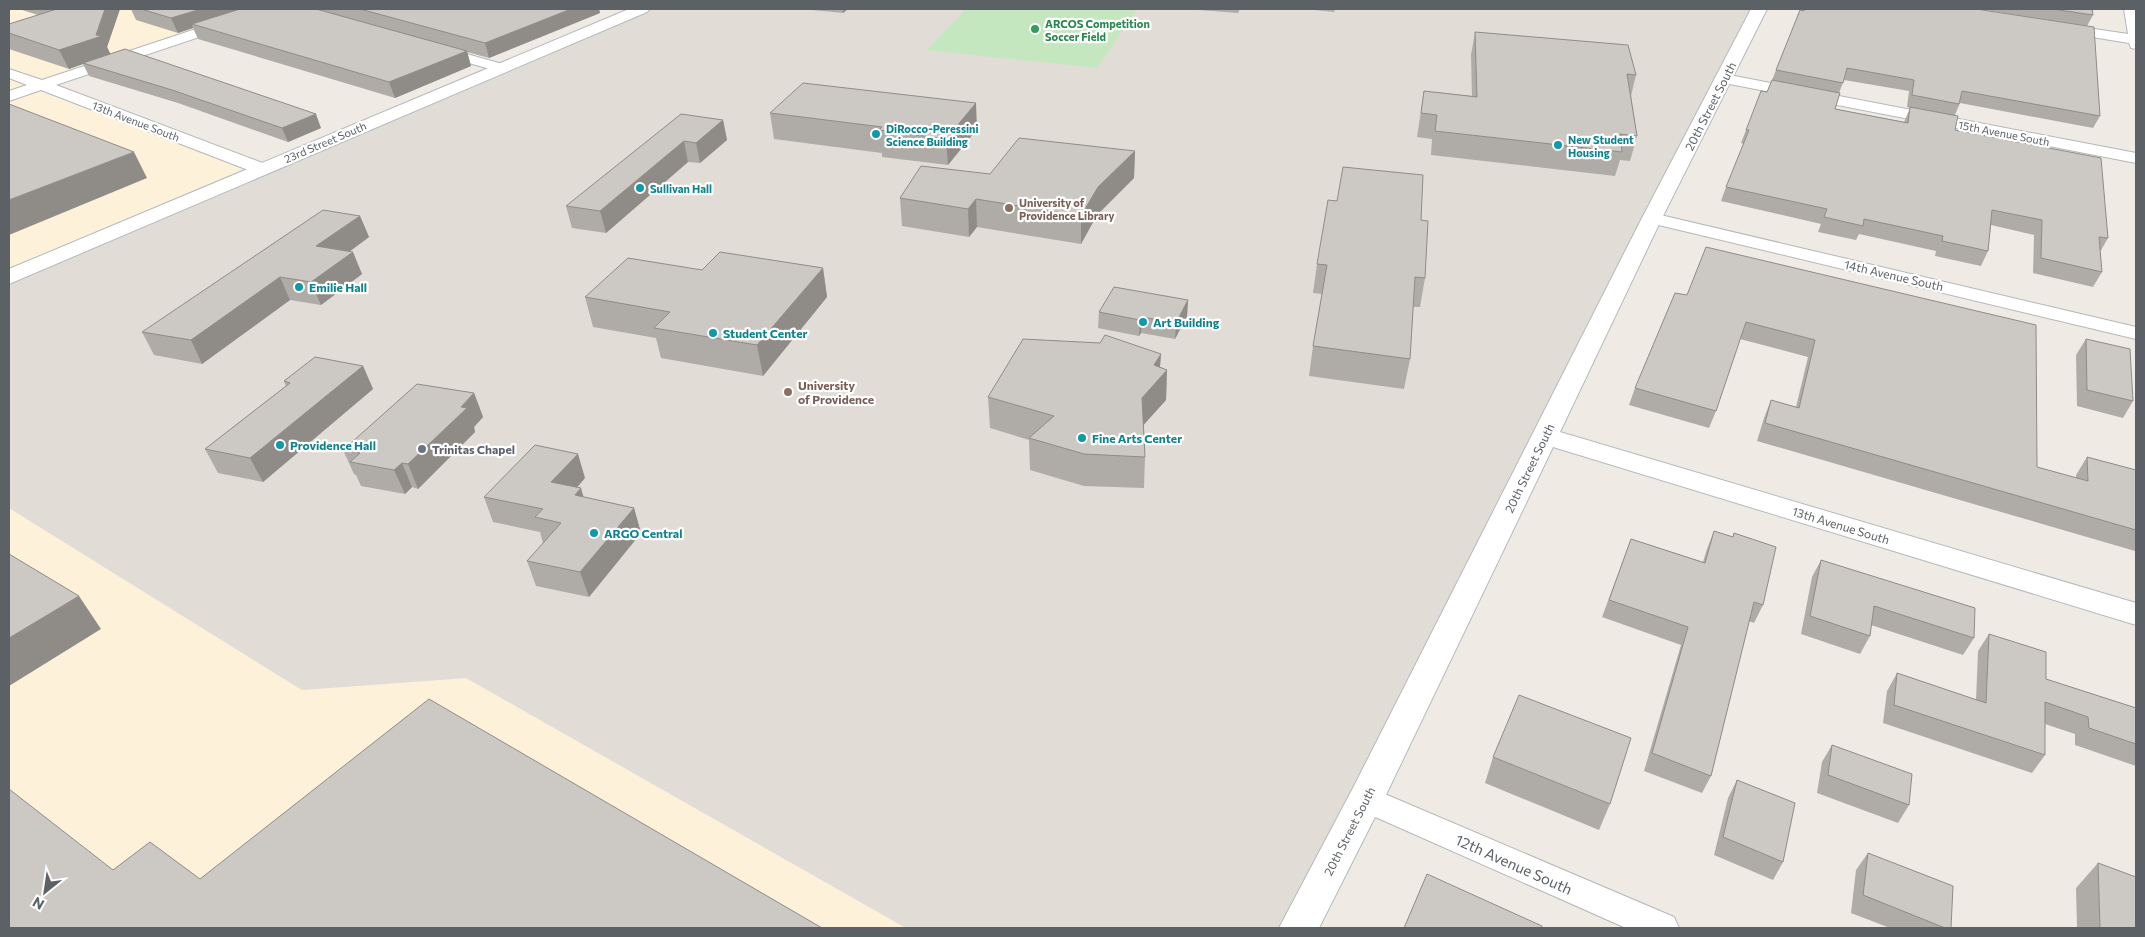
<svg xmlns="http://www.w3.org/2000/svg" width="2145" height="937" viewBox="0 0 2145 937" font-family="Commissioner,sans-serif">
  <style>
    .commercial { fill: #fef1d9 }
    .education { fill: #e1dcd5 }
    .green { fill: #c5e7c0 }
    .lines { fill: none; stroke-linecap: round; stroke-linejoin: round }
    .street-casing { stroke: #b4b7bb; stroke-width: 2 }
    .secondary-casing { stroke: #b5babe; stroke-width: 2 }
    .street { fill: #fff; fill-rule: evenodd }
    .secondary { fill: #fff; fill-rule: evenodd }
    .wall { fill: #afaca8; fill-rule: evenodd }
    .shaded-wall { fill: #8f8c88 }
    .building { fill: #ccc8c3; stroke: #8f8c88 }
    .leisure-dot { fill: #2e9e5b; stroke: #fff; stroke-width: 2 }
    .culture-dot { fill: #0f9aa8; stroke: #fff; stroke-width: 2 }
    .education-dot { fill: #8d6e63; stroke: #fff; stroke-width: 2 }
    .worship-dot { fill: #6b7280; stroke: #fff; stroke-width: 2 }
    .labels { text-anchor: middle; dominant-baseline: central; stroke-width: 4.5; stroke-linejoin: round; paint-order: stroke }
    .far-leisure-label { font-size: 11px; font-weight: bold; fill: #27864d; stroke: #fff; text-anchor: start }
    .far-street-label { font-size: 11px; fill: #5c6165; stroke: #fff }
    .far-culture-label { font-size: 11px; font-weight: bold; fill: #0d838f; stroke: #fff; text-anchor: start }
    .far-education-label { font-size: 11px; font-weight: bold; fill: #785e54; stroke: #fff; text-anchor: start }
    .street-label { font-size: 12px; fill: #5c6165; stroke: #fff }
    .culture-label { font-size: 12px; font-weight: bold; fill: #0d838f; stroke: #fff; text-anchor: start }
    .education-label { font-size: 12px; font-weight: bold; fill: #785e54; stroke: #fff; text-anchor: start }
    .worship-label { font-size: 12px; font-weight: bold; fill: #5b616d; stroke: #fff; text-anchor: start }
    .near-street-label { font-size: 15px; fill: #5c6165; stroke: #fff }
  </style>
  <rect width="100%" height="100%" fill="#efebe4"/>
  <g class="commercial">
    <polygon points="9,9 269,9 41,85 262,169 9,277"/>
    <polygon points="9,508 302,690 466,678 906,928 9,928"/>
  </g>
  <polygon class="education" points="642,9 1760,9 1297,928 906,928 466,678 302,690 9,508 9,276"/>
  <polygon class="green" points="966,9 1137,9 1097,68 927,50"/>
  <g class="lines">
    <defs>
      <g id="street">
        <polygon points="256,9 276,9 274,12 56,85 268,165 271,169 268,173 256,173 41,90 9,101 9,91 27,85 9,78 9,69 42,80"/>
        <polygon points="2124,9 2136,9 2136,49 2131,48 2129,43 2061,32 2054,28 2061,24 2128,34"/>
        <polygon points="438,46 506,65 508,68 501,72 433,53 431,50"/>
        <polygon points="1724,74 2136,153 2136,163 1719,82 1716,79"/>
        <polygon points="1652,213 2136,327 2136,339 1646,222 1643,218 1646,214"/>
        <polygon points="1366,786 1674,917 1679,928 1626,928 1355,808 1350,799 1355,790"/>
      </g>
      <g id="secondary">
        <polygon points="629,9 650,9 647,12 9,284 9,269"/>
        <polygon points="1751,9 1767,9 1662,218 1560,432 2136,603 2136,625 1553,447 1384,799 1319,928 1279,928 1353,788 1642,218"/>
      </g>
    </defs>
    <use href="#street" class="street-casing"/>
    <use href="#secondary" class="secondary-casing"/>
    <use href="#street" class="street"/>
    <use href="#secondary" class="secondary"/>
  </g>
  <g class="wall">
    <polygon points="19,9 120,9 107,47 110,54 321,128 288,142 178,103 89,76 83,64 69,69 9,49 9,24 38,15"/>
    <polygon points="131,9 599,9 600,13 489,58 467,52 471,66 395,98 198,39 193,28 178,33 136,20"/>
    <polygon points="802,9 848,9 843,13"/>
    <polygon points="1186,9 1240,9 1238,13"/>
    <polygon points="1305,9 1335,9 1334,12"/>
    <polygon points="1979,9 2094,9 2092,12 2093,15 2087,26"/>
    <path d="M 1800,10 L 2100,116 L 2093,128 L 1960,103 L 1955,115 L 1955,130 L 2108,238 L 2100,252 L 2102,272 L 2093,287 L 2033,273 L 2034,235 L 1991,225 L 1988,251 L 1981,266 L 1935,256 L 1936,251 L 1859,234 L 1856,240 L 1818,232 L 1821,224 L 1721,201 L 1726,187 L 1744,144 L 1741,143 L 1746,130 L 1767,92 L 1772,80 ZM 1844,80 L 1909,91 L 1907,107 L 1910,108 L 1904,122 L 1835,109 L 1839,93 Z"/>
    <polygon points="1475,32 1636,75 1631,96 1637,136 1630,161 1620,160 1615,176 1431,155 1432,139 1417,137 1424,91 1472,96 1471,55"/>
    <polygon points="770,113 977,129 948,165 882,157 882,153 774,139"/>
    <polygon points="723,120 727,140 700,163 688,162 606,233 572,228 566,206"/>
    <polygon points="1135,151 1134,178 1097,215 1081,244 977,227 969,237 902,226 900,198 990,174"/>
    <polygon points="360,216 369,237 350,251 362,274 321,305 290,300 202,364 154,355 142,332"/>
    <polygon points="1421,220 1425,278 1420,307 1413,307 1410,359 1404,389 1309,376 1313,346 1322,294 1313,293 1317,264"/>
    <polygon points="1706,247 2037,467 2076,478 2076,475 2087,457 2136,470 2136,550 2135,551 1757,441 1764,418 1771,400 1796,407 1808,357 1740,339 1716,411 1709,428 1629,405 1635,388 1687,295"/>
    <polygon points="823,268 827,297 763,376 661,358 656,338 593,327 585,297 702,270"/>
    <polygon points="1188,300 1187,316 1175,339 1141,333 1139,336 1098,328 1099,312"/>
    <polygon points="2086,339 2133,401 2123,418 2077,406 2076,355"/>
    <polygon points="1161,354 1160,367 1167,370 1166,400 1143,425 1145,457 1144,488 1084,486 1030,470 1029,440 990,428 988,397"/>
    <polygon points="363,366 373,389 263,482 218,473 205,449 286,386 284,381"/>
    <polygon points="474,393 483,417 474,427 475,432 418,489 412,487 405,494 361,486 356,475 354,474 343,450"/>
    <polygon points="585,478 577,488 583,497 634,508 641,533 589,597 536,586 527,561 543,543 540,532 493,522 484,497"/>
    <polygon points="1714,531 1733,537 1734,533 1763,605 1754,623 1749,621 1711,776 1702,793 1644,771 1681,645 1602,617 1631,539 1703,562 1707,549"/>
    <polygon points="1821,560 1974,638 1963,655 1871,625 1870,636 1860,654 1801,634 1812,577"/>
    <polygon points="1989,634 2046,679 2136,708 2136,766 2075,745 2075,734 2045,724 2045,755 2032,773 1883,723 1887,691 1897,673 1976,700 1978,651"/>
    <polygon points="1832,745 1909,805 1898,823 1817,793 1822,762"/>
    <polygon points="1493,757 1610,804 1599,830 1485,783"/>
    <polygon points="1737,780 1783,862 1773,880 1714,855 1728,798"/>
    <polygon points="1868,853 1951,928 1890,928 1851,913 1856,870"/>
    <polygon points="2098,863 2136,928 2077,928 2076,888"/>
  </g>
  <g class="shaded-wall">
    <polygon points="105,9 120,9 107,47 111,55 83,63 83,64 69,69 59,50 96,35"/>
    <polygon points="201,9 251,9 192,24 193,28 178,33 171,18"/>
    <polygon points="571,9 599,9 600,13 489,58 485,43"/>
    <polygon points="843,9 848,9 843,13"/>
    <polygon points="467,51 471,66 395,98 389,82"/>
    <polygon points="976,103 977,129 948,165 946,139"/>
    <polygon points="316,114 321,128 288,142 282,128"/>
    <polygon points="723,120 727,140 700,163 696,143"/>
    <polygon points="684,141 688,162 606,233 600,211"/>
    <polygon points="1135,151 1134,178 1097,215 1081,244 1081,216 1098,187"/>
    <polygon points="134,152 147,178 9,235 9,200"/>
    <polygon points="976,199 977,227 969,237 968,209"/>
    <polygon points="360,216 369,237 326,269 316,246"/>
    <polygon points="353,252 362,274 321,305 311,282"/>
    <polygon points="823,268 827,297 763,376 757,345"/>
    <polygon points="280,277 290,300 202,364 191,340"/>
    <polygon points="1188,300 1187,316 1175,339 1176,323"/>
    <polygon points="1142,317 1141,333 1139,336 1140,320"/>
    <polygon points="1161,354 1159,378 1167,370 1166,400 1140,429 1142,398 1154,365"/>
    <polygon points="363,366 373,389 263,482 250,458"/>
    <polygon points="474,393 483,417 474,427 475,432 418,489 408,464 461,407"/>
    <polygon points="578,454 585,478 559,507 551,482"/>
    <polygon points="402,463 412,487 405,494 394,470"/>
    <polygon points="581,488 588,513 575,495"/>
    <polygon points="634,508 641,533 589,597 580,572"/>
    <polygon points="79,596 101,629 9,686 9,638"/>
  </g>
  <g class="building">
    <polygon points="57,9 105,9 96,35 102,36 59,50 9,33 9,24"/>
    <polygon points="141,9 201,9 171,18"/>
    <polygon points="240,9 316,9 467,51 389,82 192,24"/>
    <polygon points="360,9 571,9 485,43"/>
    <polygon points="1805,9 1976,9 2094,27 2100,116 1962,91 1959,104 1912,95 1914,80 1847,68 1843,83 1776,70 1800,10 1804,11"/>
    <polygon points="2052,9 2092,9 2093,15"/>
    <polygon points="1475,32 1628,45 1636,75 1627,74 1637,136 1620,134 1622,152 1435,131 1437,115 1421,113 1424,91 1477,97"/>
    <polygon points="125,49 316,114 282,128 172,90 83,63"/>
    <polygon points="1772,80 1840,93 1835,109 1908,123 1910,107 1958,116 1955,130 2101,158 2108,238 2099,237 2102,272 2041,258 2042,220 1992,210 1988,251 1942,241 1943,236 1864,219 1863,226 1824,217 1827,209 1726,187 1749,130 1746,130 1761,91 1767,92"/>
    <polygon points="803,83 976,103 946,139 879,130 882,127 770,113"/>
    <polygon points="9,104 134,152 9,200"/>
    <polygon points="681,114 723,120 696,143 684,141 600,211 566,206"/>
    <polygon points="1019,138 1135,151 1098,187 1081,216 976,199 968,209 900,198 921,166 990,174"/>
    <polygon points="1343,167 1423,175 1421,220 1428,221 1425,278 1415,277 1410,359 1313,346 1327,265 1317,264 1328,200 1337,201"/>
    <polygon points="323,210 360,216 316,246 353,252 311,282 280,277 191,340 142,332"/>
    <polygon points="1706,247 2036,325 2037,467 2088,481 2087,457 2136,470 2136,530 1765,423 1771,400 1799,408 1815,340 1746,322 1716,411 1635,388 1675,293 1687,295"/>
    <polygon points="720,252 823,268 757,345 654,328 670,312 585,297 628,258 702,270"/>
    <polygon points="1114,287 1188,300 1176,323 1142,317 1140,320 1099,312"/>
    <polygon points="1105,335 1161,354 1154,365 1167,370 1142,398 1145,457 1084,454 1029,438 1054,416 988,397 1023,339 1100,343"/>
    <polygon points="2086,339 2130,349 2133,401 2087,390"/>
    <polygon points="315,357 363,366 250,458 205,449 290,383 284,381"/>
    <polygon points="417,384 474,393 461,407 467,408 408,464 402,463 394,470 350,462 360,453 343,450"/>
    <polygon points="535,445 578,454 551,482 581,488 575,495 634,508 580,572 527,561 561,523 535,517 543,509 484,497"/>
    <polygon points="1714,531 1733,537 1734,533 1776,547 1763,605 1754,602 1711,776 1652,753 1688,627 1609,600 1631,539 1705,563"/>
    <polygon points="9,554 79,596 9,638"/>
    <polygon points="1821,560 1975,608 1974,638 1874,606 1870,636 1810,616"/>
    <polygon points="1989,634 2046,652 2046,679 2136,708 2136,744 2089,728 2088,717 2045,702 2045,755 1894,705 1897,673 1986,703"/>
    <polygon points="1519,695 1631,738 1610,804 1493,757"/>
    <polygon points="429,699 822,928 9,928 9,789 113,870 150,842 200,879"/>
    <polygon points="1832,745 1912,774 1909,805 1828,775"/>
    <polygon points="1737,780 1795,803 1783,862 1723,837"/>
    <polygon points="1868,853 1953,886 1951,928 1945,928 1863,895"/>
    <polygon points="2098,863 2136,877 2136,928 2100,928"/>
    <polygon points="1427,874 1542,926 1542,928 1404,928"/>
  </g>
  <circle class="leisure-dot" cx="1035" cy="29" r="5"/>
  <g class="culture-dot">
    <circle cx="876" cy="134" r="5"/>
    <circle cx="1558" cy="145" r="5"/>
    <circle cx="640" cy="188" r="5"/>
    <circle cx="299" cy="287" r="5"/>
    <circle cx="1143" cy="322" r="5"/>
    <circle cx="713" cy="333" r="5"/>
    <circle cx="1082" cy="438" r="5"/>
    <circle cx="280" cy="445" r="5"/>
    <circle cx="594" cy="533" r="5"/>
  </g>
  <g class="education-dot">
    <circle cx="1009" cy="208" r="5"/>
    <circle cx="788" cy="392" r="5"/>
  </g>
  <circle class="worship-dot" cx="422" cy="449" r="5"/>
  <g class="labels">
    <g class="far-leisure-label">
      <text x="1045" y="23">ARCOS Competition<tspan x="1045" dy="13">Soccer Field</tspan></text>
    </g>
    <g class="far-street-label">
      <text transform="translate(136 121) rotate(21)">13th Avenue South</text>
      <text transform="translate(2004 133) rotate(11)">15th Avenue South</text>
      <text transform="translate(325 142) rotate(-23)">23rd Street South</text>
    </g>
    <g class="far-culture-label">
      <text x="886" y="128">DiRocco-Peressini<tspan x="886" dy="13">Science Building</tspan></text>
      <text x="1568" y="139">New Student<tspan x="1568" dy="13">Housing</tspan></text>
      <text x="650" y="188">Sullivan Hall</text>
    </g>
    <g class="far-education-label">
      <text x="1019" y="202">University of<tspan x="1019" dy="13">Providence Library</tspan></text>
    </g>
    <g class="street-label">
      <text transform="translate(1710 106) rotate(-63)">20th Street South</text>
      <text transform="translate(1894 275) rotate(13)">14th Avenue South</text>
      <text transform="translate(1529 468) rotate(-64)">20th Street South</text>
      <text transform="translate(1841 525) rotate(17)">13th Avenue South</text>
      <text transform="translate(1349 831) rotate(-63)">20th Street South</text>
    </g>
    <g class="culture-label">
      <text x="309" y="287">Emilie Hall</text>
      <text x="1153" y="322">Art Building</text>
      <text x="723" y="333">Student Center</text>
      <text x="1092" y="438">Fine Arts Center</text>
      <text x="290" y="445">Providence Hall</text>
      <text x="604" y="533">ARGO Central</text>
    </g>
    <g class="education-label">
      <text x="798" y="385">University<tspan x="798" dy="14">of Providence</tspan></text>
    </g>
    <g class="worship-label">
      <text x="432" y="449">Trinitas Chapel</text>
    </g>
    <g class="near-street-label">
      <text transform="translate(1514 864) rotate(24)">12th Avenue South</text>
    </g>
  </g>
  <rect width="2145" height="937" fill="none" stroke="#5c6165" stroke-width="20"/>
  <g transform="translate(45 892) rotate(210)" stroke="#ffffff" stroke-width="4" paint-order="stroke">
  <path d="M0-4L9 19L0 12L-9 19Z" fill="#5c6165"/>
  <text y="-8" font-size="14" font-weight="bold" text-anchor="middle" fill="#5c6165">N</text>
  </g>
</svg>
